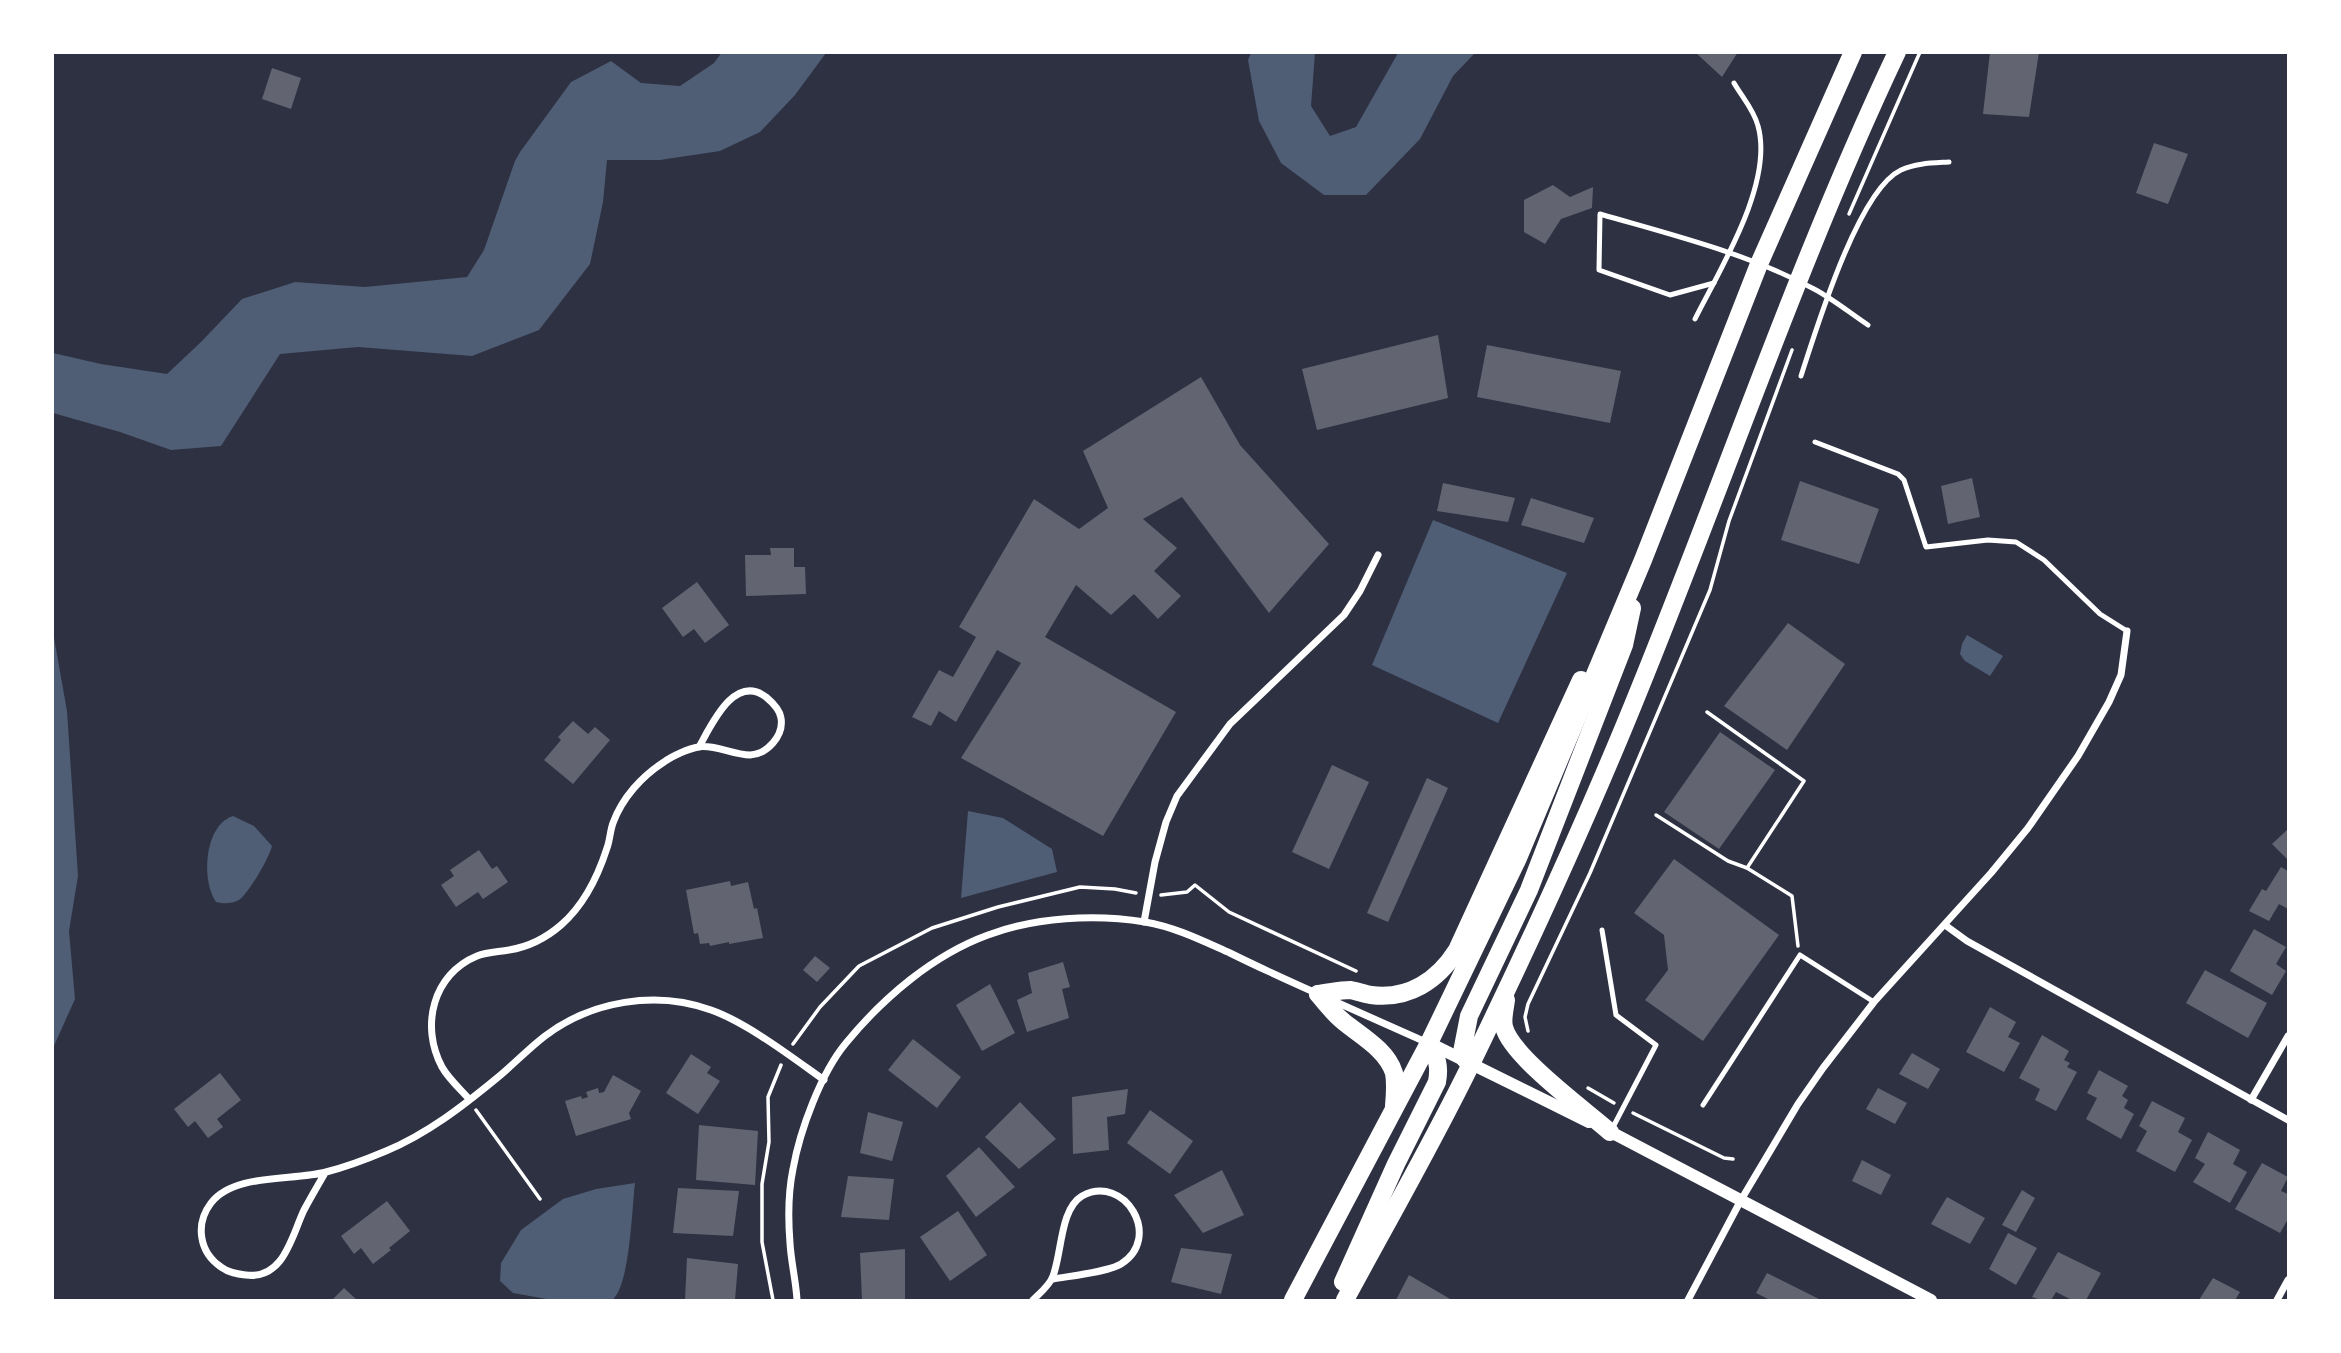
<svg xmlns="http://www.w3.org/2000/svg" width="2341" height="1353" viewBox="0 0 2341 1353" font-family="'Varela Round',sans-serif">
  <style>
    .water { fill: #4f5d75 }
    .building { fill: #626471 }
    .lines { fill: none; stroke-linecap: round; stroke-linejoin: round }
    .path { stroke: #fff; stroke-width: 3.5 }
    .service { stroke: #fff; stroke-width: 5 }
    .minor { stroke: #fff; stroke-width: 7 }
    .tertiary { stroke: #fff; stroke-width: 12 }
    .primary { stroke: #fff; stroke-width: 18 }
  </style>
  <rect width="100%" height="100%" fill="#2d3142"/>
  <g class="water">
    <polygon points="722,52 826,53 795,95 760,132 720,151 660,160 607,160 603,202 590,264 539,330 472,356 358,347 280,354 221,446 171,450 120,432 53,413 53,353 101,364 167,374 201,342 242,299 295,282 365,287 467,277 484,250 515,161 520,152 571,82 611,61 641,83 680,86 714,63"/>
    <polygon points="1251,53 1315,53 1311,106 1330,136 1356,127 1398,53 1475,53 1453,76 1420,139 1366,195 1324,195 1281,163 1259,121 1248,60"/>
    <polygon points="1433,520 1567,573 1498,723 1372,665"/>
    <polygon points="53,632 67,711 78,876 69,931 75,999 53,1048"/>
    <polygon points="1967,635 2003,656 1990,676 1965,661 1960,654 1962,644"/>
    <polygon points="968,811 1003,818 1052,849 1057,872 961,898"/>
    <path d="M 233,816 L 254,826 L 272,846 C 269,858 249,893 239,900 C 231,904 224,904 216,902 C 201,881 204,825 233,816 Z"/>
    <path d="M 635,1183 C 632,1207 630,1287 612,1300 L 552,1300 L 513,1293 L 500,1281 L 501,1263 L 521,1230 L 563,1199 L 596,1189 Z"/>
  </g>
  <g class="building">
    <polygon points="1695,52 1738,52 1722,77"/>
    <polygon points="1990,52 2039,52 2029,117 1983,114"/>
    <polygon points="272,68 301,78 291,109 262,99"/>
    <polygon points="2154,143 2188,154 2168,204 2136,193"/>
    <polygon points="1553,185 1570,197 1593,187 1592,208 1561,219 1545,244 1524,232 1524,200"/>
    <polygon points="1438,335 1448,398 1317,430 1302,369"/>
    <polygon points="1487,345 1621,371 1610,423 1477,397"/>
    <polygon points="1201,377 1240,445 1329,544 1269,613 1182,497 1143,519 1177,548 1154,571 1181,596 1158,619 1134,594 1111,615 1076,585 1045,637 1176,712 1103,836 961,758 1021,663 997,650 956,722 939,711 931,726 912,717 939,670 953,677 976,637 959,627 1034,499 1079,529 1108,508 1083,451"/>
    <polygon points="1972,478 1980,517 1948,524 1941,486"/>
    <polygon points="1800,481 1879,509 1859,564 1781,540"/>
    <polygon points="1443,483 1515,498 1508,522 1437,511"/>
    <polygon points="1531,498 1594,518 1584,543 1521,525"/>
    <polygon points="770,548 794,548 794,567 805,567 806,594 746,596 745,555 771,555"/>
    <polygon points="697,582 729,625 705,643 694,629 683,637 662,608"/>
    <polygon points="1788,623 1845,664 1787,750 1724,706"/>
    <polygon points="573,721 588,734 595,727 610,740 573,784 544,760 561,740 558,737"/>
    <polygon points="1720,732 1775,770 1719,849 1664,812"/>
    <polygon points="1332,765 1369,782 1329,869 1292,852"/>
    <polygon points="1427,778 1448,788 1388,922 1367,913"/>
    <polygon points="2288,829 2288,860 2272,844"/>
    <polygon points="479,850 492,869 497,866 508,882 483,899 478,892 456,907 441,885 454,876 450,870"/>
    <polygon points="1674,859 1779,935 1703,1041 1645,1000 1668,970 1664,935 1634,913"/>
    <polygon points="2281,867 2288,871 2288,909 2279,904 2269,921 2249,911 2262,889 2266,891"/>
    <polygon points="730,881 731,886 748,882 754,909 757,908 763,938 729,944 729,942 710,946 709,943 700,944 698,933 694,934 686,890"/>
    <polygon points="2254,929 2286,947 2276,964 2286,971 2272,995 2230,971"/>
    <polygon points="815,956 830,968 817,982 803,970"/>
    <polygon points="1063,962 1070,987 1062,989 1069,1018 1027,1032 1017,1000 1032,993 1028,973"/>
    <polygon points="2205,970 2267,1003 2248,1038 2186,1003"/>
    <polygon points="990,984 1015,1033 982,1051 956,1005"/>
    <polygon points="1990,1007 2016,1022 2008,1037 2020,1043 2004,1072 1966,1052"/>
    <polygon points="2042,1035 2069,1051 2064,1060 2070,1063 2067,1067 2077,1072 2056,1111 2035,1100 2040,1089 2019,1078"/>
    <polygon points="913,1039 961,1077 937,1108 888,1070"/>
    <polygon points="1912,1053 1940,1069 1928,1089 1899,1074"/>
    <polygon points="691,1054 711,1067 707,1073 720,1081 698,1114 666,1093"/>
    <polygon points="2099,1070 2128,1086 2122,1096 2128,1100 2124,1108 2134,1114 2121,1139 2086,1119 2097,1098 2087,1093"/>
    <polygon points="220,1073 241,1100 217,1119 223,1127 208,1138 195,1121 188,1127 174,1109"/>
    <polygon points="613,1075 641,1091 629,1113 631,1119 576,1136 565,1101 581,1096 582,1099 588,1097 586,1092 598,1088 599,1093 604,1092"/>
    <polygon points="1878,1088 1907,1103 1895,1124 1866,1109"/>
    <polygon points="1128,1089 1125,1114 1107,1117 1109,1150 1073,1154 1072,1097"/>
    <polygon points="2152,1101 2185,1118 2178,1132 2192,1140 2175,1172 2136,1151 2147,1131 2139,1126"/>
    <polygon points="1020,1102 1056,1139 1019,1169 985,1137"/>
    <polygon points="1150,1110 1193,1141 1170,1174 1127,1143"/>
    <polygon points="868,1112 903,1122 892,1161 860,1153"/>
    <polygon points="699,1125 758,1131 755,1185 696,1180"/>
    <polygon points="2208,1132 2240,1150 2233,1164 2247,1172 2230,1203 2193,1182 2205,1164 2195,1158"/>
    <polygon points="979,1147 1015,1187 976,1217 946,1176"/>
    <polygon points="1862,1160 1891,1175 1881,1195 1852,1181"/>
    <polygon points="2262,1163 2288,1177 2281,1191 2288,1194 2288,1219 2280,1233 2235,1209"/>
    <polygon points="1222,1170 1244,1215 1203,1233 1174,1195"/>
    <polygon points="848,1176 894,1179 889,1220 841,1217"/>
    <polygon points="678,1188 739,1191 733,1236 673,1233"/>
    <polygon points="2022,1190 2035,1198 2016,1232 2002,1225"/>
    <polygon points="1947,1197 1985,1218 1970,1244 1931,1224"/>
    <polygon points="387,1201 410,1231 389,1248 391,1250 373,1264 361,1248 354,1254 341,1236"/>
    <polygon points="958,1211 987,1255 950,1281 920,1237"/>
    <polygon points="2008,1233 2037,1248 2016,1285 1989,1269"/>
    <polygon points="1181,1248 1232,1254 1221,1294 1171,1282"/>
    <polygon points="905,1249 905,1300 862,1300 860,1253"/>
    <polygon points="2058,1252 2101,1273 2086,1300 2072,1300 2056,1292 2051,1300 2041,1300 2032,1297"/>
    <polygon points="687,1258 738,1264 735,1300 685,1300"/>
    <polygon points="1767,1273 1821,1300 1767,1300 1768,1299 1756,1293"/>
    <polygon points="1409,1275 1452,1300 1396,1300"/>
    <polygon points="2213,1278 2240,1292 2235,1300 2199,1300"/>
    <polygon points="344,1288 357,1300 332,1300"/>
  </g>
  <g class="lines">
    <g class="path">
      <polyline points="1849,214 1920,52"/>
      <polyline points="1707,712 1804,781 1747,868 1792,896 1798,946"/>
      <polyline points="1656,815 1728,861 1747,868"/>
      <polyline points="1161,895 1187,892 1195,885 1229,912 1356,971"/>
      <polyline points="1528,1031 1525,1017 1528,1004 1590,873 1710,590 1729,521 1792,350"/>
      <polyline points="793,1044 820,1007 859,966 932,928 998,907 1080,887 1115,889 1136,893"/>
      <polyline points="1588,1088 1614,1103"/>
      <polyline points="476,1110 540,1199"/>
      <polyline points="1633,1113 1724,1158 1733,1159"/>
      <polyline points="773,1300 762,1242 762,1184 769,1142 768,1097 781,1065"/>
    </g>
    <g class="service">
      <path d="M 1714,283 L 1670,295 L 1599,270 L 1600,214 C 1672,235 1747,253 1814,289 C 1833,299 1850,313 1868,325"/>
      <path d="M 1695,319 C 1720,269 1774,183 1758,126 C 1754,110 1742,97 1734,83"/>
      <path d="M 1801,376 C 1816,330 1858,190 1901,170 C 1916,163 1933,163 1949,162"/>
      <polyline points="1815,442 1898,474 1904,480 1926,547 1988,540 2016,542 2044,560 2100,614 2127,631"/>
      <polyline points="1602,930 1616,1015 1656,1045 1612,1129"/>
      <polyline points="1703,1105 1800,955 1874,1002"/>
    </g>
    <g class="minor">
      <polyline points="1144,922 1155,862 1166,822 1177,796 1230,724 1344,615 1360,591 1378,555"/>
      <polyline points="1945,925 1967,941 2288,1120"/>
      <polyline points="1327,998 1428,1043"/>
      <path d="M 469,1099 C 460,1089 448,1078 442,1067 C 420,1026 433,974 477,956 C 487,952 498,952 509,950 C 528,947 546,938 561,925 C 583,906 598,876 607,848 C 610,840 610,831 613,823 C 622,798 642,776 664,762 C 672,756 688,749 698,747 C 714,744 733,755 750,755 C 767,754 784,736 781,718 C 780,710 772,702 766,697 C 734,673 711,726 699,747"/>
      <polyline points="2251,1100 2288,1036"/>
      <path d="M 325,1173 C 318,1185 311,1197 304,1210 C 292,1235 284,1280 246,1275 C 238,1274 229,1273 221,1267 C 199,1252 195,1224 211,1203 C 234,1173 293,1181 326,1172 C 346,1167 367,1159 386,1151 C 427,1134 463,1106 497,1078 C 513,1065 528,1049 545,1036 C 591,1001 656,990 711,1010 C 746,1022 793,1058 824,1080"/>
      <path d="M 797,1300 C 796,1281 791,1262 790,1243 C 788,1218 788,1193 793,1169 C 800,1130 821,1073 846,1043 C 883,998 933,955 988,935 C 1036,917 1095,914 1145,922 C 1175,927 1203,941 1230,953 C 1258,967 1287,980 1316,993"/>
      <path d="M 1033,1300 C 1040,1293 1050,1285 1053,1276 C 1062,1253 1060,1209 1082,1196 C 1125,1173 1163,1238 1121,1264 C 1108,1272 1070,1276 1053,1279"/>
      <polyline points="1688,1300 1741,1200 1798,1104 1823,1068 1874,1002 1991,873 2028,828 2078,756 2109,702 2121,675 2127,631"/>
      <polyline points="2277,1300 2288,1280"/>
    </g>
    <g class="tertiary">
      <polyline points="1429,1043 1589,1122"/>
      <polyline points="1605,1129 1931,1300"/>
    </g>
    <g class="primary">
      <path d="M 1318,994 C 1328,993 1340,990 1350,990 C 1357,991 1364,994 1371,995 C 1409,1000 1438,980 1457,950 L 1581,680"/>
      <path d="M 1318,994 C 1326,1004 1334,1014 1344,1022 C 1361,1036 1387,1050 1394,1073 C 1396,1084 1395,1095 1394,1106"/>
      <path d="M 1506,1000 C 1505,1008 1502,1019 1504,1027 C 1511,1056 1585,1110 1610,1132"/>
      <polyline points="1471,1064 1465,1059 1462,1052 1469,1016 1529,890 1624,645 1632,608"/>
      <path d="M 1343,1282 L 1396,1164 L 1437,1082 C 1440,1066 1437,1058 1429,1043"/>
      <polyline points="1293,1300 1429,1043 1518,858 1643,560 1759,264 1853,52"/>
      <path d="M 1345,1300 C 1387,1222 1432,1144 1471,1064 C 1522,959 1571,853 1616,746 C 1713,516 1790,278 1897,52"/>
    </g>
  </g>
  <rect width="2341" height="1353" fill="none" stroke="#ffffff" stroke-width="108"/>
</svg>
